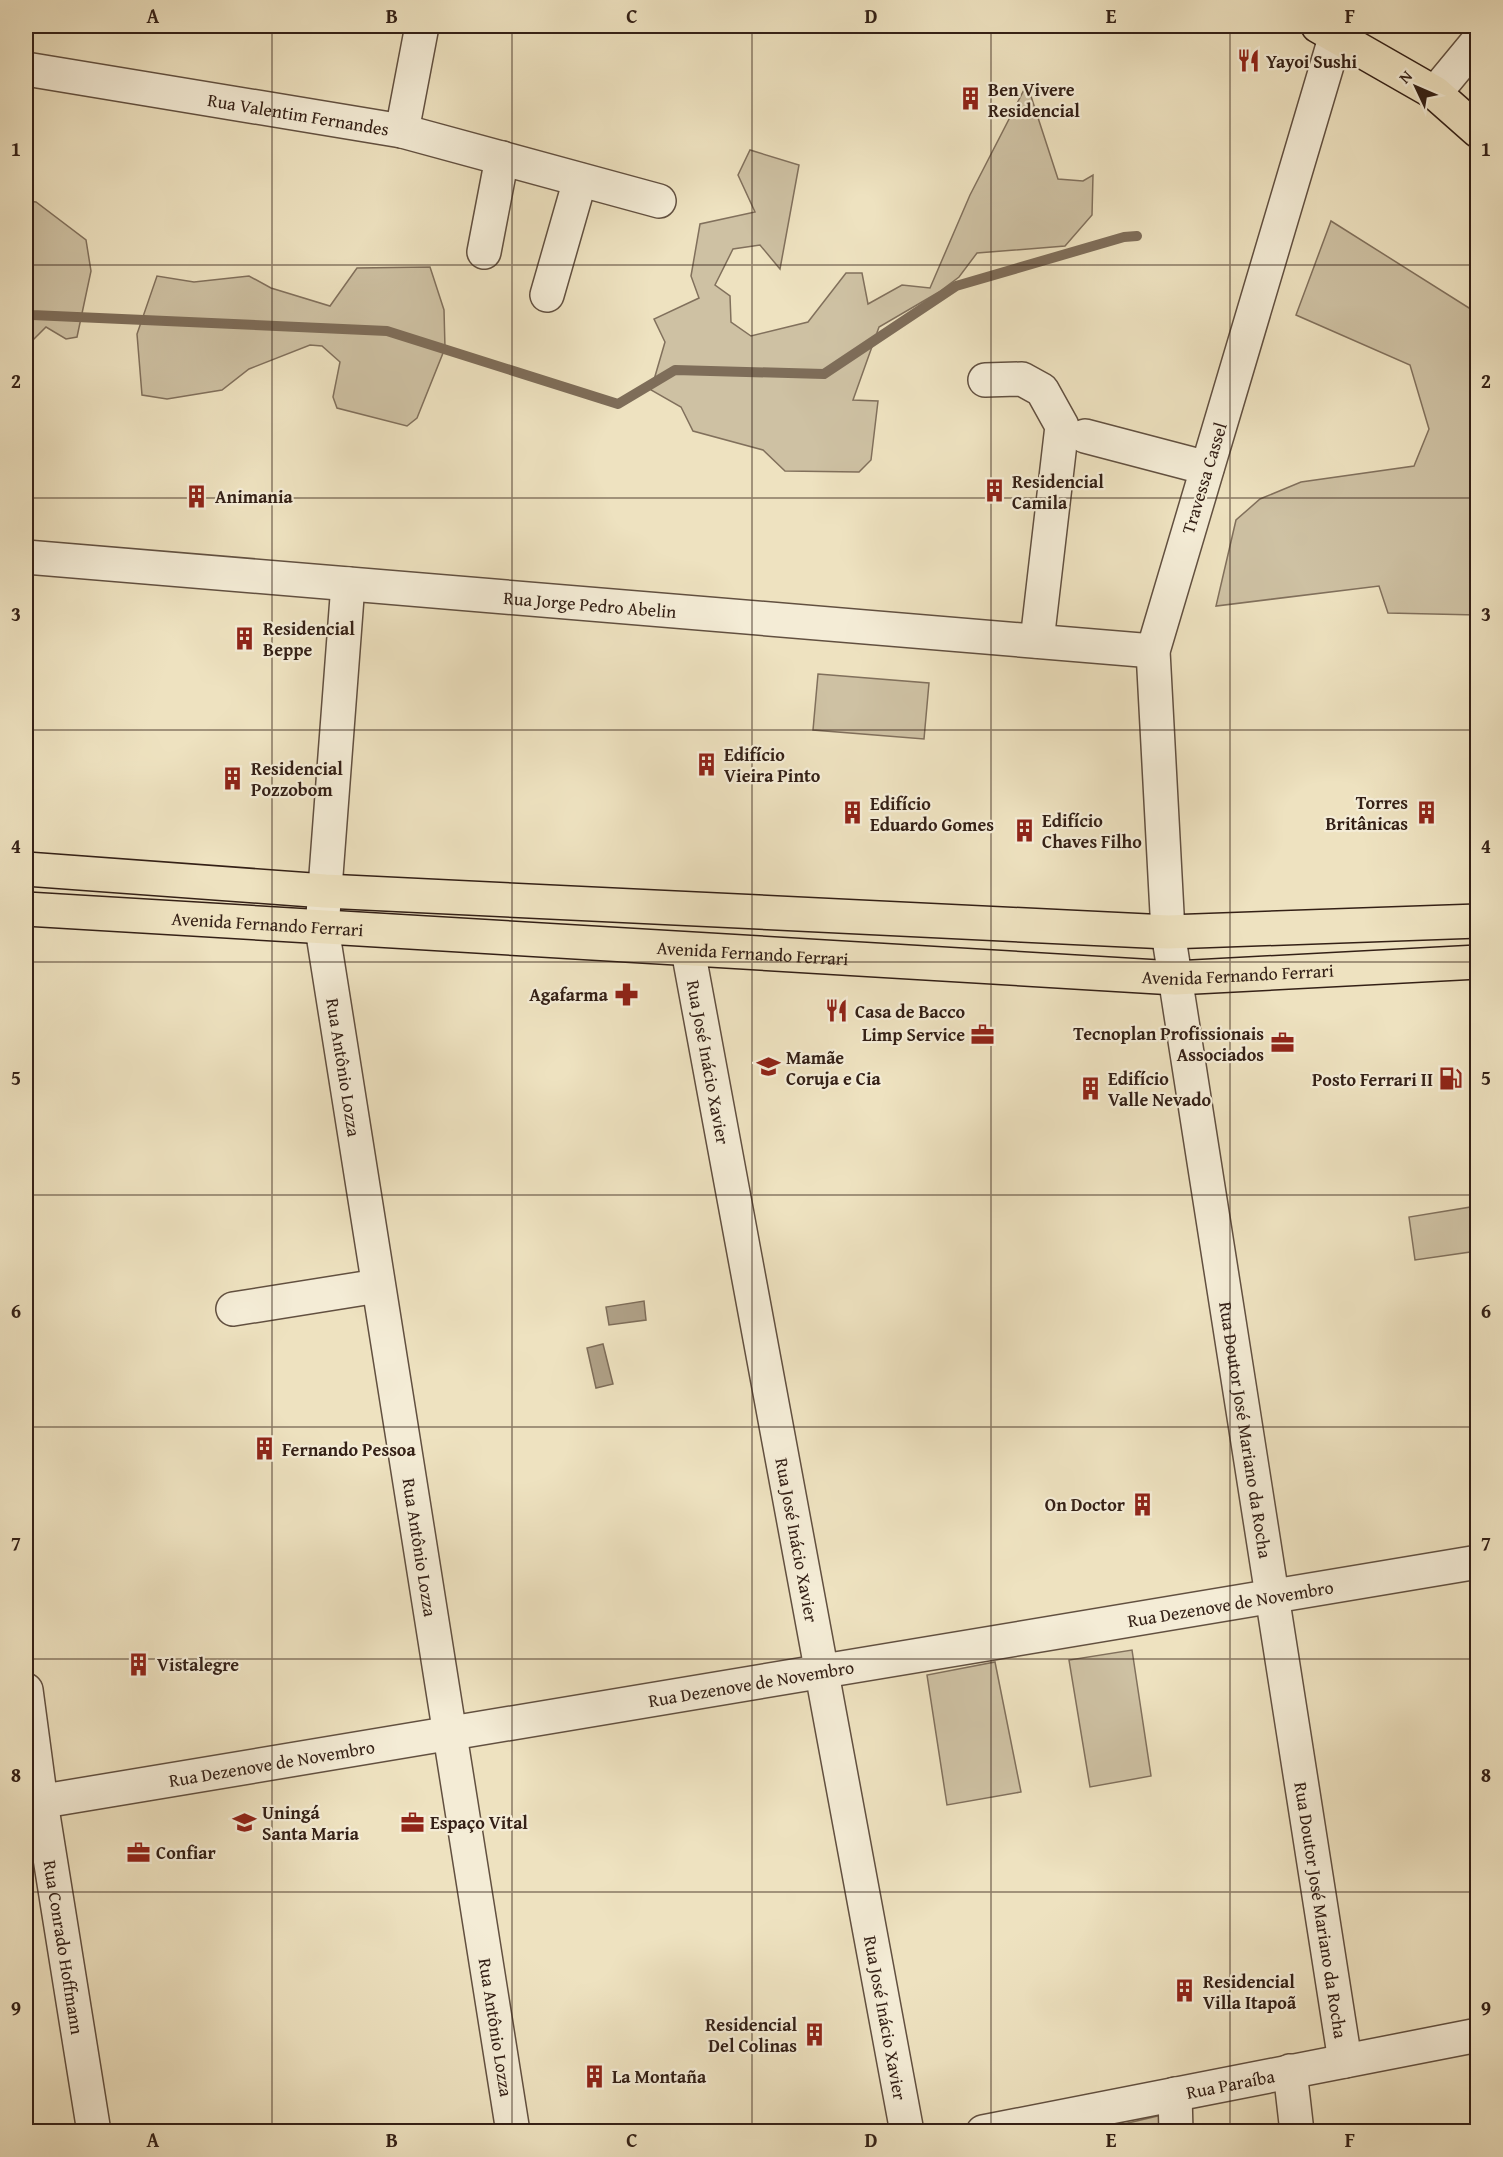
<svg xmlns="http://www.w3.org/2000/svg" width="1503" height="2157" viewBox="0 0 1503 2157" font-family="'Gentium Book Plus',serif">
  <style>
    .green { fill: #cec1a3; stroke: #81705c; stroke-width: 1.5 }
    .water { fill: #afa086; stroke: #7e6d59; stroke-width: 1.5 }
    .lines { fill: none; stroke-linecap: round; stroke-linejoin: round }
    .stream { stroke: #7e6d59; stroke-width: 10 }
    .minor-casing { stroke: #625040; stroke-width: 36 }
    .major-casing { stroke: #342016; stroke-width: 36 }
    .minor { stroke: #f4ecd6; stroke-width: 33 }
    .major { stroke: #eee2c0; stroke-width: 33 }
    .grid { fill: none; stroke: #342016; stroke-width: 1.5; stroke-opacity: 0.55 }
    .labels { text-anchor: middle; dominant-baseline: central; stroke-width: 4.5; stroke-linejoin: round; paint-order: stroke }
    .poi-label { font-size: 18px; font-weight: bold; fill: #342016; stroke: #f4ecd6; text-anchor: start }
    .street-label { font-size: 18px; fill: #342016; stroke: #f4ecd6 }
    .neatline { fill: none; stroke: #342016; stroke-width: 2 }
    .grid-label { font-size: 20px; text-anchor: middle; font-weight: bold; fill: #342016 }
  </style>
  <rect width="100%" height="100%" fill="#eee2c0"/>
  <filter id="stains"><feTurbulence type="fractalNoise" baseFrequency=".00333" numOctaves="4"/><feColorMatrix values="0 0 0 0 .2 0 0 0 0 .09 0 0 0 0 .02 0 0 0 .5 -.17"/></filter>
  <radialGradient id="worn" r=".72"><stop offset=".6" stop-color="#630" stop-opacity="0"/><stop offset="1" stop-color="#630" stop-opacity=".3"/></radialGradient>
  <g class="green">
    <polygon points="1027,84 1058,179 1083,181 1093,175 1092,215 1065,246 977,253 959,277 939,292 879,327 853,400 878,401 871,460 859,472 785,471 763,450 693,431 681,407 651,390 665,342 654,319 699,298 691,276 700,224 755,212 738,175 750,150 799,165 780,269 760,245 733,249 715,285 730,296 731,322 751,336 808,322 846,273 862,273 868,304 902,285 930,288 970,195"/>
    <polygon points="26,201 36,202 86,240 91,271 77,337 66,339 46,327 26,347"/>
    <polygon points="1331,221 1477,313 1477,615 1388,613 1379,586 1216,606 1236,520 1260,499 1301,482 1414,466 1429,429 1410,365 1296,315"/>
    <polygon points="430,267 444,310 445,348 417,418 407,426 337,408 333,397 340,362 322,346 310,345 249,369 222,390 167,399 142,395 137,334 157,276 194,282 249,276 271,288 330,306 357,268"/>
    <polygon points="818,674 929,683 924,739 813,730"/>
    <polygon points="1477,1206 1477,1251 1415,1260 1409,1217"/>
    <polygon points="1132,1650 1151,1776 1090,1787 1069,1660"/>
    <polygon points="995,1662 1021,1792 947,1805 927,1675"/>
    <polygon points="1162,2115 1161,2131 1094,2131"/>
  </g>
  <g class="water">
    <polygon points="644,1301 646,1320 609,1325 606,1307"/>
    <polygon points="603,1344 613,1384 596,1388 587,1348"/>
  </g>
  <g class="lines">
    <polyline class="stream" points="26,310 32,315 387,331 618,404 675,370 824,374 956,286 1124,237 1137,236"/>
    <defs>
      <g id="minor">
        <path id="s1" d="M 1336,35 L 1153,651 L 1168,932 L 1345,2061"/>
        <path id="s2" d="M 26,69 L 402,131 L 659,201"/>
        <polyline points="1435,93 1478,41"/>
        <polyline points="402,131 422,26"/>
        <polyline points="484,252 502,158"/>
        <polyline points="547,295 580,180"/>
        <polyline points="985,380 1022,379 1042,390 1062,426 1037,641"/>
        <polyline points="1085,436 1207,468"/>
        <path id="s3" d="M 26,557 L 1153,651"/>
        <path id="s4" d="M 348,584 L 322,928 L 513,2132"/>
        <path id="s5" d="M 688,950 L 907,2132"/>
        <polyline points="233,1309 378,1286"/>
        <path id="s6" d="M 26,1690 L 41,1802 L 94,2132"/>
        <path id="s7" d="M 26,1804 L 1478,1562"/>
        <polyline points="1290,2071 1297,2132"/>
        <polyline points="1175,2094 1176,2132"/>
        <path id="s8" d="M 983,2132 L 1478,2035"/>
      </g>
      <g id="major">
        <polyline points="1318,26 1435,93 1478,131"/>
        <polyline points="26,869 325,891 1168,932 1478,921"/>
        <path id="s9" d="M 26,909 L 1175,978 L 1478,962"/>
      </g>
    </defs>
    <use href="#minor" class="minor-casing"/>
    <use href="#major" class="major-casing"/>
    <use href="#minor" class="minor"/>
    <use href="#major" class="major"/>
  </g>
  <path class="grid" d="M 272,26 L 272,2132M 512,26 L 512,2132M 752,26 L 752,2132M 991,26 L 991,2132M 1230,26 L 1230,2132M 26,265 L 1478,265M 26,498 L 1478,498M 26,730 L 1478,730M 26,962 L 1478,962M 26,1195 L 1478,1195M 26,1427 L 1478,1427M 26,1659 L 1478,1659M 26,1892 L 1478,1892"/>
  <defs>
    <symbol id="restaurant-bare" viewBox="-9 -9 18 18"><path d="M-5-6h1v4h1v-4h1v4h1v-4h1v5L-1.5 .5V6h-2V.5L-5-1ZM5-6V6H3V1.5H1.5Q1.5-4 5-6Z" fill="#8f2418" stroke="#f4ecd6" stroke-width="2.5" paint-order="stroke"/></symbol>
    <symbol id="building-bare" viewBox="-9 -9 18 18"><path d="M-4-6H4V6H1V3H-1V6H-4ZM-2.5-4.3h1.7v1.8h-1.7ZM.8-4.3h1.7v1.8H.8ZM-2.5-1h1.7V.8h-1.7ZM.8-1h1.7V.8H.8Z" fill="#8f2418" stroke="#f4ecd6" stroke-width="2.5" paint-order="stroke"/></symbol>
    <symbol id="pharmacy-bare" viewBox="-9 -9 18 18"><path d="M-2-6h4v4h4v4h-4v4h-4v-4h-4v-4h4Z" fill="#8f2418" stroke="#f4ecd6" stroke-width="2.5" paint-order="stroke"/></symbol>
    <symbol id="office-bare" viewBox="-9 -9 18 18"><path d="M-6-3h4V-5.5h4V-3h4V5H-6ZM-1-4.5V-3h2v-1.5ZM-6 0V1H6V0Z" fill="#8f2418" stroke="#f4ecd6" stroke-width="2.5" paint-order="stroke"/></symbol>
    <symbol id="school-bare" viewBox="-9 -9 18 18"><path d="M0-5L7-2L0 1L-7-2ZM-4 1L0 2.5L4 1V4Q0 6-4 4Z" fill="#8f2418" stroke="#f4ecd6" stroke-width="2.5" paint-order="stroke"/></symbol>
    <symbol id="fuel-bare" viewBox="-9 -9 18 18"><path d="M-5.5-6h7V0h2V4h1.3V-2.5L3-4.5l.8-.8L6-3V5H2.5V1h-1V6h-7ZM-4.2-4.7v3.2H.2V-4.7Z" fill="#8f2418" stroke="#f4ecd6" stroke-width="2.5" paint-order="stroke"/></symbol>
    <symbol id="university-bare" viewBox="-9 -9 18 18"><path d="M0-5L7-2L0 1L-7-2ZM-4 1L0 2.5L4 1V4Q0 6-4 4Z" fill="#8f2418" stroke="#f4ecd6" stroke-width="2.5" paint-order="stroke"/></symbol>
  </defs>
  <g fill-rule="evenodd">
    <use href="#restaurant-bare" x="1232" y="44" width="33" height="33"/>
    <use href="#building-bare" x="954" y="82" width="33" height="33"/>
    <use href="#building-bare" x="978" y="474" width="33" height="33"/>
    <use href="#building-bare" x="180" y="480" width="33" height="33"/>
    <use href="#building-bare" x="228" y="622" width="33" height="33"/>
    <use href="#building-bare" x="690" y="748" width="33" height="33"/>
    <use href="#building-bare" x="216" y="762" width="33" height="33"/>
    <use href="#building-bare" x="1410" y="796" width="33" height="33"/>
    <use href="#building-bare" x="836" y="796" width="33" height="33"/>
    <use href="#building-bare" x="1008" y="814" width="33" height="33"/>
    <use href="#pharmacy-bare" x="610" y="978" width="33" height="33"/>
    <use href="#restaurant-bare" x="820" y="994" width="33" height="33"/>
    <use href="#office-bare" x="966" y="1018" width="33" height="33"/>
    <use href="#office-bare" x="1266" y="1026" width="33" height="33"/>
    <use href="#school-bare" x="752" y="1050" width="33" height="33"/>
    <use href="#fuel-bare" x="1434" y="1062" width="33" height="33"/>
    <use href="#building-bare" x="1074" y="1072" width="33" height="33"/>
    <use href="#building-bare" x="248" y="1432" width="33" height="33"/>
    <use href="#building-bare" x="1126" y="1488" width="33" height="33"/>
    <use href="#building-bare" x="122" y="1648" width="33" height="33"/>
    <use href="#university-bare" x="228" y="1806" width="33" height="33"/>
    <use href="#office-bare" x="396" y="1806" width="33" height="33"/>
    <use href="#office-bare" x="122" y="1836" width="33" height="33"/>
    <use href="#building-bare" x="1168" y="1974" width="33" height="33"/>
    <use href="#building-bare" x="798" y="2018" width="33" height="33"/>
    <use href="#building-bare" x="578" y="2060" width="33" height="33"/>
  </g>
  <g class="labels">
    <g class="poi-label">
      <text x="1266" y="61">Yayoi Sushi</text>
      <text x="988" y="89">Ben Vivere<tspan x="988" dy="21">Residencial</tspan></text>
      <text x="1012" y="481">Residencial<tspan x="1012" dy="21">Camila</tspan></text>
      <text x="215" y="496">Animania</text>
      <text x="263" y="628">Residencial<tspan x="263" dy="21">Beppe</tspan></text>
      <text x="724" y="754">Edifício<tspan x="724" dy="21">Vieira Pinto</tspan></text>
      <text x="251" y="768">Residencial<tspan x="251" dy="21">Pozzobom</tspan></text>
      <text x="1408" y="802" text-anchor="end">Torres<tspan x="1408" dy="21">Britânicas</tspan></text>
      <text x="870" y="803">Edifício<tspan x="870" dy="21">Eduardo Gomes</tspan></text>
      <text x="1042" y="820">Edifício<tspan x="1042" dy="21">Chaves Filho</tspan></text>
      <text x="608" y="994" text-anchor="end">Agafarma</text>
      <text x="855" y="1011">Casa de Bacco</text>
      <text x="1264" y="1033" text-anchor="end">Tecnoplan Profissionais<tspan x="1264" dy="21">Associados</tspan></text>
      <text x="965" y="1034" text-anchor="end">Limp Service</text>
      <text x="786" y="1057">Mamãe<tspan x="786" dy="21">Coruja e Cia</tspan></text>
      <text x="1108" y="1078">Edifício<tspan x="1108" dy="21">Valle Nevado</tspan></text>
      <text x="1433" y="1079" text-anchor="end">Posto Ferrari II</text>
      <text x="282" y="1449">Fernando Pessoa</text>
      <text x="1125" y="1504" text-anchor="end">On Doctor</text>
      <text x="157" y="1664">Vistalegre</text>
      <text x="262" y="1812">Uningá<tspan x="262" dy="21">Santa Maria</tspan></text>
      <text x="430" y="1822">Espaço Vital</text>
      <text x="156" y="1852">Confiar</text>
      <text x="1203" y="1981">Residencial<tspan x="1203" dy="21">Villa Itapoã</tspan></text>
      <text x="797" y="2024" text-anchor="end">Residencial<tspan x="797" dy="21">Del Colinas</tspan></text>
      <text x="612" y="2076">La Montaña</text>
    </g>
    <g class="street-label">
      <text stroke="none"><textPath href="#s2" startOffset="276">Rua Valentim Fernandes</textPath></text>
      <text transform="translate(1204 478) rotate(-73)">Travessa Cassel</text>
      <text stroke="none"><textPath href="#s3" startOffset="566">Rua Jorge Pedro Abelin</textPath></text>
      <text stroke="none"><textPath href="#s9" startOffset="242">Avenida Fernando Ferrari</textPath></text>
      <text stroke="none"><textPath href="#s9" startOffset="728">Avenida Fernando Ferrari</textPath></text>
      <text stroke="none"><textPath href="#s9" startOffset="1214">Avenida Fernando Ferrari</textPath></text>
      <text stroke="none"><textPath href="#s5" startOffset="114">Rua José Inácio Xavier</textPath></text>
      <text stroke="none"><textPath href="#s4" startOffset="486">Rua Antônio Lozza</textPath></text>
      <text stroke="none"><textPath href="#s1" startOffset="1428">Rua Doutor José Mariano da Rocha</textPath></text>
      <text stroke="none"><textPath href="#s5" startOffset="600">Rua José Inácio Xavier</textPath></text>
      <text stroke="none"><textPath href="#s4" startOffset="972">Rua Antônio Lozza</textPath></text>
      <text stroke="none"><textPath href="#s7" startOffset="1221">Rua Dezenove de Novembro</textPath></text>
      <text stroke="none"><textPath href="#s7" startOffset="735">Rua Dezenove de Novembro</textPath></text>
      <text stroke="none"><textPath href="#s7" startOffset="249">Rua Dezenove de Novembro</textPath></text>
      <text stroke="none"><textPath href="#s1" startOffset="1914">Rua Doutor José Mariano da Rocha</textPath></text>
      <text stroke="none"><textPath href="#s6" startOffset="260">Rua Conrado Hoffmann</textPath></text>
      <text stroke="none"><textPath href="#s5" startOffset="1086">Rua José Inácio Xavier</textPath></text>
      <text stroke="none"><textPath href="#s4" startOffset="1458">Rua Antônio Lozza</textPath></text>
      <text stroke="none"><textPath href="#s8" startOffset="252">Rua Paraíba</textPath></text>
    </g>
  </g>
  <rect width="1503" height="2157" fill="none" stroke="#eee2c0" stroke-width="66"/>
  <g transform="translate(1416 87) rotate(314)" stroke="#f4ecd6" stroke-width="4.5" paint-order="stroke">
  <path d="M0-4.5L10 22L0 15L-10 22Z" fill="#342016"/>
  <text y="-9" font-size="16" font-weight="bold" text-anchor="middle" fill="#342016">N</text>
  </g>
  <rect x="33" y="33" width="1437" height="2091" class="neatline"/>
  <g class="grid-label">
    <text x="153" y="23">A</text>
    <text x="392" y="23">B</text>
    <text x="632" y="23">C</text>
    <text x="871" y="23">D</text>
    <text x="1111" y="23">E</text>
    <text x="1350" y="23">F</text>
    <text x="16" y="156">1</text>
    <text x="1486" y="156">1</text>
    <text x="16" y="388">2</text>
    <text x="1486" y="388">2</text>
    <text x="16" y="621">3</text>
    <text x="1486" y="621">3</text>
    <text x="16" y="853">4</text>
    <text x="1486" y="853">4</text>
    <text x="16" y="1085">5</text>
    <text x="1486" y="1085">5</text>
    <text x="16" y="1318">6</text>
    <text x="1486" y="1318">6</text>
    <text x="16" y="1550">7</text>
    <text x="1486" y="1550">7</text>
    <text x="16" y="1782">8</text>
    <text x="1486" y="1782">8</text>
    <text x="16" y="2015">9</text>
    <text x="1486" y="2015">9</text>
    <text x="153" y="2147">A</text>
    <text x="392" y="2147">B</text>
    <text x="632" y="2147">C</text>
    <text x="871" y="2147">D</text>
    <text x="1111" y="2147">E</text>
    <text x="1350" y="2147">F</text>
  </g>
  <rect width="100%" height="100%" filter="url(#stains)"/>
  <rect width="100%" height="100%" fill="url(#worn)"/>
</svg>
